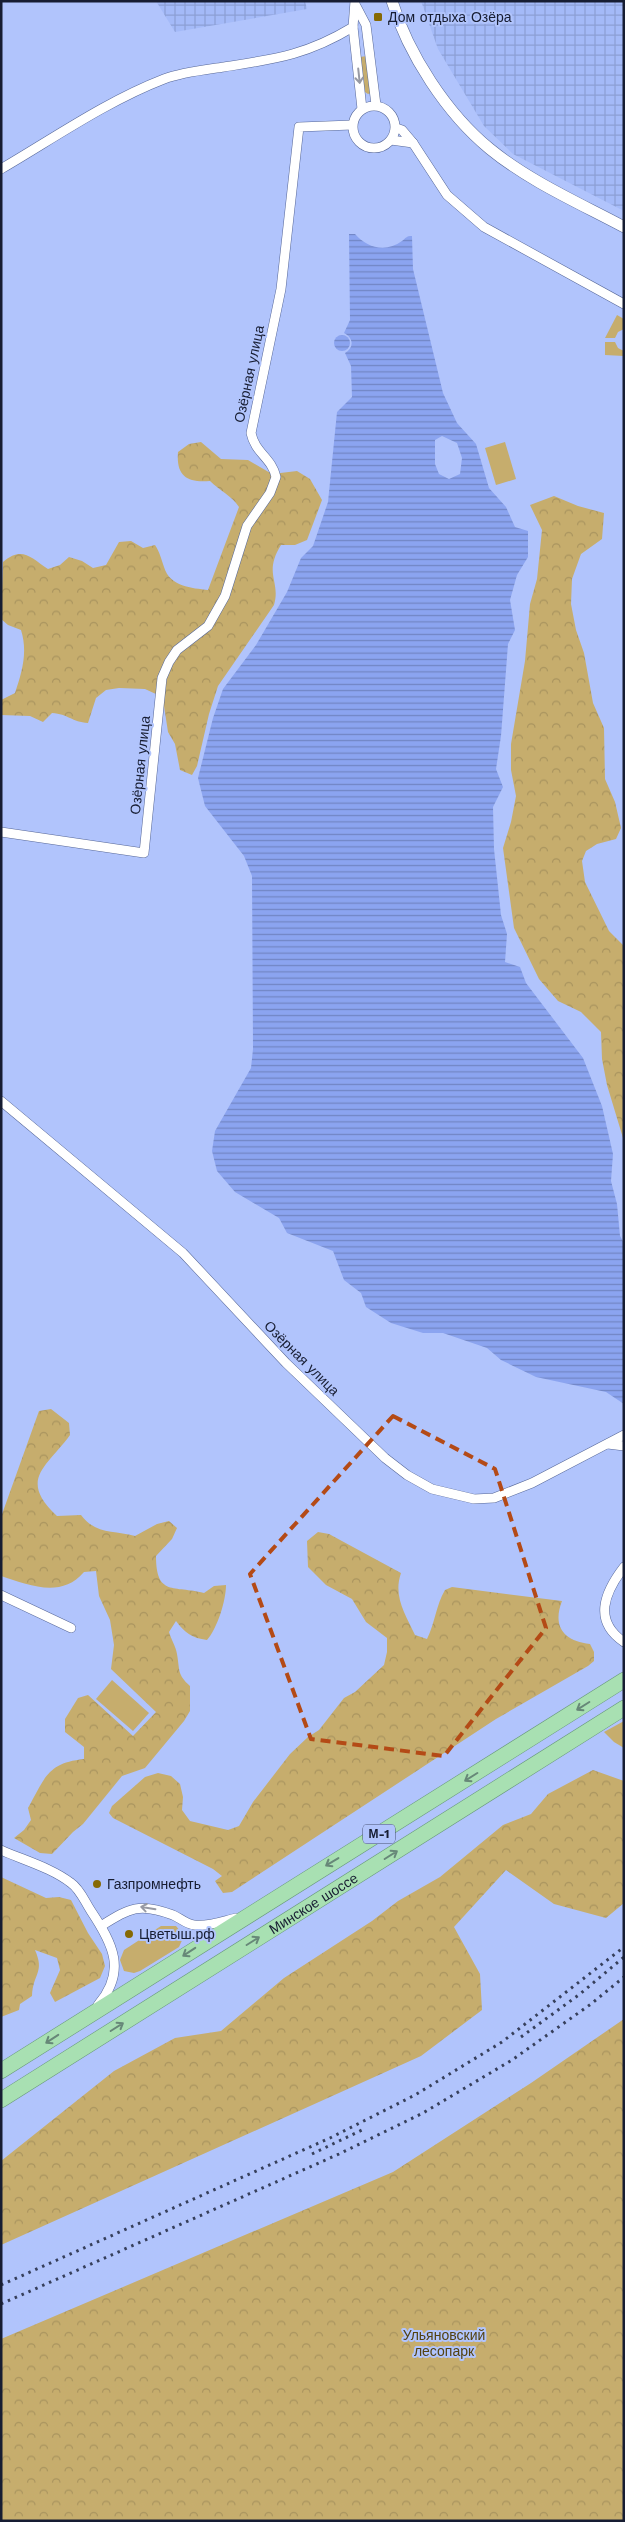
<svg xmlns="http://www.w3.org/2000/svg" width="625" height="2522" viewBox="0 0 625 2522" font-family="'Work Sans',sans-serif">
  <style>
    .industrial { fill: url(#industrial-grid) }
    .green { fill: #c6ad6d }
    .forest { fill: url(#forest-crowns) }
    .water { fill: url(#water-rules); fill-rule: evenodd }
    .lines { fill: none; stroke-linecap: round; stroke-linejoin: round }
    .minor-casing { stroke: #566798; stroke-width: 10 }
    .tertiary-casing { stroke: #566798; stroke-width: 12 }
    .trunk-casing { stroke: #679778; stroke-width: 16 }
    .minor { stroke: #fff; stroke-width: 9 }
    .tertiary { stroke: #fff; stroke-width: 11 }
    .trunk { stroke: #a8e0b2; stroke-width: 15 }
    .rail { stroke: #363f5b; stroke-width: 3; stroke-dasharray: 2.5 5; stroke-linecap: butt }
    .oneway { stroke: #9799a3 }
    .oneway2 { stroke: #678878 }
    .marked { fill: none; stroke: #b44a16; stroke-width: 4; stroke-dasharray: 10 6; stroke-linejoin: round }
    .poi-dot { fill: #866904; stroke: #b1c4fc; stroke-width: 2 }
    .labels { text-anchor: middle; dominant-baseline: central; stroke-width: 4; stroke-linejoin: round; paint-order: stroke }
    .shield { fill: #b1c4fc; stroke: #454f6f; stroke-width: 1 }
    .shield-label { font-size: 12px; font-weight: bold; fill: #171d32 }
    .poi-label { font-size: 14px; fill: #171d32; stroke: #b1c4fc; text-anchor: start }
    .street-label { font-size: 14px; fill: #171d32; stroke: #b1c4fc }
    .park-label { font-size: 14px; fill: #534211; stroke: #b1c4fc }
  </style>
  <defs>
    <pattern id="industrial-grid" width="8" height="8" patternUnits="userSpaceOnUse" patternTransform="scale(1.25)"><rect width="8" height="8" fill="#a4baf8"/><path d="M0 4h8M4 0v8" fill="none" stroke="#8c9fd5"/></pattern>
    <pattern id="forest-crowns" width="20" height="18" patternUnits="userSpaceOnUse" patternTransform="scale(1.25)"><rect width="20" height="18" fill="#c6ad6d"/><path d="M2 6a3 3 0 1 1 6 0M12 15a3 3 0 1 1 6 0" fill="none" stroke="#a9945f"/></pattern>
    <pattern id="water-rules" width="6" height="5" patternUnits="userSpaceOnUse" patternTransform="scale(1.25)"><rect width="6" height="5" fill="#8ba4f0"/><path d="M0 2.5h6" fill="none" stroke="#7185c3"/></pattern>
  </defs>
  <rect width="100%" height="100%" fill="#b1c4fc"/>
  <g class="industrial">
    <polygon points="156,1 305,1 307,9 175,32"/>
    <polygon points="421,1 624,1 624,211 513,154 484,126 438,49"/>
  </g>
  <g class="green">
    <polygon points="367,56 371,93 368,94 365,92 360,57"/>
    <polygon points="617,315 624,319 624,329 618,332 615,338 605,338"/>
    <polygon points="605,342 615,342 618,348 624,351 624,356 605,355"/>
    <polygon points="505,442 516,479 496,485 485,448"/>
    <polygon points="112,1680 149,1713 133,1731 96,1699"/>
    <polygon points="624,1721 624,1748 614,1742 604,1732"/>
    <polygon points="161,1926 176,1926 184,1936 179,1947 140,1971 134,1973 124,1971 120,1960 124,1950"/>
  </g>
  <g class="forest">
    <path d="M 201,442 L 221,459 L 248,460 L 272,474 L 297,471 L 310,479 L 322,500 L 307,540 L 295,545 L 281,545 C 263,574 281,581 274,605 L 218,686 L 209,714 L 197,766 L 192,775 L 180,770 L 175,744 L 168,732 L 164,706 L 158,695 L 145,689 L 119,688 L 106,690 L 96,698 L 88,723 C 72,722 68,714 52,713 L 43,722 L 30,716 L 1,715 L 1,700 L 15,693 C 22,672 28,652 21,630 L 8,625 L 1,619 L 3,562 C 22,546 30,557 48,569 L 60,565 L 69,557 L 82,561 L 93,568 L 106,565 L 119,542 L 131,541 L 143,548 L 155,545 C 160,553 161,558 164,567 C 170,587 192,588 208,590 L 239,507 C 231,495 220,491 210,481 C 187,483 176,476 178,452 L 189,444 Z"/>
    <polygon points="554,496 578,506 604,513 602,539 581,554 572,579 571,604 576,630 584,653 593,703 604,728 605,779 615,802 621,828 616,839 597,844 586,851 582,861 585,882 609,931 624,946 624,1198 623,1138 607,1085 602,1059 601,1032 581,1012 558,1001 539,979 514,928 503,848 511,822 516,796 511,770 511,744 525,661 530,604 537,579 542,530 530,505"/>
    <path d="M 51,1409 L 69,1423 L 70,1435 C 48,1466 17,1479 57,1516 L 81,1515 C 96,1535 114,1530 135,1536 L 157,1524 L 169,1521 L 177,1528 L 172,1539 L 156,1556 C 156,1597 174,1585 204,1593 L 214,1586 L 226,1585 C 226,1601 217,1629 207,1640 C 192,1638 185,1633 176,1621 L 169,1632 C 171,1639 176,1647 177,1654 C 180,1671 177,1674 190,1686 L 190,1711 L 184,1721 L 145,1768 L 122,1776 L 83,1824 L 73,1832 L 52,1854 L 40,1853 L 14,1838 L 24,1830 L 31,1820 L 28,1808 C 45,1778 47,1763 84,1759 L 84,1747 L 65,1732 L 65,1719 L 78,1698 L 88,1695 L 133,1736 L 156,1712 L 111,1669 L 114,1645 L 110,1620 L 99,1596 L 96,1571 L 84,1572 C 61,1599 29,1585 1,1576 L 1,1517 L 39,1411 Z"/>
    <path d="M 318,1532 L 329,1534 L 401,1573 C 393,1596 405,1614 415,1635 L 427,1639 C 435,1623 436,1605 445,1590 L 452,1587 L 562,1601 C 552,1627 564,1641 590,1644 L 594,1652 L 594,1661 L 588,1666 L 496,1719 L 232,1892 L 223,1893 L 215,1881 L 222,1876 L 213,1869 L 113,1818 L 109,1813 L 112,1806 L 145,1777 L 158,1773 L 171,1776 L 180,1784 L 183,1797 L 182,1810 L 190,1821 L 228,1830 L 239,1826 L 253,1802 L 290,1754 L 308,1737 L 319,1730 L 344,1698 L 355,1692 L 384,1665 L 387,1652 L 387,1638 L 366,1622 L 352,1599 L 326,1585 L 308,1567 L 307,1541 Z"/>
    <polygon points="593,1770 624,1781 624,1903 606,1918 554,1904 506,1870 454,1927 480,1974 482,2010 421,2056 1,2245 1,2161 114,2071 175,2038 221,2031 284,1978 372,1921 398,1901 440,1877 503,1825 531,1814 548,1794"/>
    <path d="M 1,1877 L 46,1898 L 59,1897 L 71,1900 L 88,1933 L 102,1954 L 105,1966 L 100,1978 L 55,2002 L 50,1993 L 60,1970 L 57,1958 L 35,1950 C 45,1973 33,1973 32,1996 L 20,2004 L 19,2010 L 1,2017 Z"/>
    <polygon points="624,2019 624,2521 1,2521 1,2339 393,2172 531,2083"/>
  </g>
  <g class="water">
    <path d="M 349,234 L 355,234 C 367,248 386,253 402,241 C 406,238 406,236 412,236 L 413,269 L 443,393 L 457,423 L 476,444 L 489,488 L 506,507 L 515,527 L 528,531 L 528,557 L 517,575 L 510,600 L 515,630 L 508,644 L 501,736 L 496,769 L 503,787 L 493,807 L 494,849 L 501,915 L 507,934 L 505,962 L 520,967 L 526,983 L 583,1058 L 602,1106 L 613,1154 L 611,1181 L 617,1204 L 620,1236 L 624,1243 L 624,1404 L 606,1392 L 536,1377 L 501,1360 L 487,1348 L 443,1333 L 423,1333 L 391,1323 L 366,1307 L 361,1293 L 344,1280 L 333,1251 L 287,1233 L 279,1218 L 235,1192 L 217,1171 L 212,1151 L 215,1131 L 251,1068 L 253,1049 L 252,876 L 244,856 L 205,806 L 198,778 L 213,718 L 223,689 L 256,645 L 287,592 L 301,558 L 313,546 L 328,502 L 337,412 L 352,397 L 351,366 L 345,353 C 354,348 354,338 344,333 L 350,320 ZM 442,436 L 457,443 L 462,458 L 460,474 L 449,479 L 439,474 L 435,464 L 435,440 Z"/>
    <circle cx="342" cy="343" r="8"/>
  </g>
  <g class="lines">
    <defs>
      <g id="minor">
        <polyline points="356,6 366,25 376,105"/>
        <polyline points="353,27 362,109"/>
        <circle cx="374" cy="127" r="21"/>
        <polyline points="396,128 402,130 413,143 447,195 484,227 624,304"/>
        <polyline points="391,140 413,143"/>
        <path d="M 1,169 C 54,138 107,101 164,79 C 183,72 204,70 224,67 C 275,59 307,55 353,27 L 355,1"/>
        <path d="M 1,832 L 144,853 L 162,678 L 169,662 L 177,650 L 208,626 L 225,596 L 247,526 L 270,493 L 276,477 C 272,458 255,453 251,433 L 281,289 L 299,127 L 352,125"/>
        <polyline points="1,1101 183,1253 286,1363 385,1458 407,1475 432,1489 474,1499 494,1498 532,1483 624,1435"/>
        <polyline points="608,1444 624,1446"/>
        <path d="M 624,1567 C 604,1593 593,1621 624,1642"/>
        <polyline points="1,1595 71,1628"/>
        <path d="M 1,1850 C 23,1860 52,1868 71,1883 C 80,1889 85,1902 91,1911 C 113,1944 127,1971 98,2005"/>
        <path d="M 101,1926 C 130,1908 139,1902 173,1915 C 180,1918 186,1924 194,1925 C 208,1927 223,1921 236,1918"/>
      </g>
      <path id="tertiary" d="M 392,1 C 408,54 447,114 490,149 C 529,181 579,203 624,227"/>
      <g id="trunk">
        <path d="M 1,2071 C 208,1939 417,1811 624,1680"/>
        <path id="s1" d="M 1,2100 L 624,1708"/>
      </g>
    </defs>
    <use href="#minor" class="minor-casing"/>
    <use href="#tertiary" class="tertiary-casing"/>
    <use href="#trunk" class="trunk-casing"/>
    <use href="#minor" class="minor"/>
    <use href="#tertiary" class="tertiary"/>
    <use href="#trunk" class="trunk"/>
    <g class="rail">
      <polyline points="521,2037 580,1994 624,1957"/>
      <polyline points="312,2154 362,2130"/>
      <polyline points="1,2285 330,2138 415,2095 502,2042 624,1947"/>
      <polyline points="1,2304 339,2154 423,2113 512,2060 591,2004 624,1977"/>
    </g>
  </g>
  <defs><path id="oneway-shaft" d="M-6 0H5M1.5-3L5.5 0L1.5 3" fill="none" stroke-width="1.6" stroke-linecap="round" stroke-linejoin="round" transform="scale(1.25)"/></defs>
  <g class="oneway">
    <use href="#oneway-shaft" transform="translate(359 76) rotate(84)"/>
    <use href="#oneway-shaft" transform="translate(148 1908) rotate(-171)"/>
  </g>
  <g class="oneway2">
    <use href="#oneway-shaft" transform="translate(583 1706) rotate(148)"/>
    <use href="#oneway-shaft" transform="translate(471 1777) rotate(148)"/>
    <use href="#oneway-shaft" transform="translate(391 1855) rotate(-32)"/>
    <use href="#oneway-shaft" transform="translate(332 1862) rotate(149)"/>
    <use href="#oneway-shaft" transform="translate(253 1941) rotate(-32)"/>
    <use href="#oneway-shaft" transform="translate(189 1952) rotate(147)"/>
    <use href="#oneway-shaft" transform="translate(117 2027) rotate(-32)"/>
    <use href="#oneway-shaft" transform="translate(52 2039) rotate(147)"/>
  </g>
  <path class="marked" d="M 393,1416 L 495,1469 L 546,1628 L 444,1756 L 311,1739 L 250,1574 Z"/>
  <g class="poi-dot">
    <rect x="373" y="12" width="10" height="10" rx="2.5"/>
    <circle cx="97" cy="1884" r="5"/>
    <circle cx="129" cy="1934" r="5"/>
  </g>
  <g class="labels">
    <rect class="shield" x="363" y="1824.5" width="32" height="19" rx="4"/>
    <g class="shield-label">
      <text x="379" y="1834">М-1</text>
    </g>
    <g class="poi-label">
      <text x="388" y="17">Дом отдыха Озёра</text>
      <text x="107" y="1884">Газпромнефть</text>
      <text x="139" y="1934">Цветыш.рф</text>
    </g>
    <g class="street-label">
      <text transform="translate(249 374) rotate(-78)">Озёрная улица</text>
      <text transform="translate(140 765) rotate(-84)">Озёрная улица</text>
      <text transform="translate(302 1358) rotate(45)">Озёрная улица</text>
      <text stroke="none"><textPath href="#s1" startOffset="369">Минское шоссе</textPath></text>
    </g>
    <g class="park-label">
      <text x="444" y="2335">Ульяновский<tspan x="444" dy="16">лесопарк</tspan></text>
    </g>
  </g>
  <rect width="625" height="2522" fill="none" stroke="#171d32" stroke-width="5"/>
</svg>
